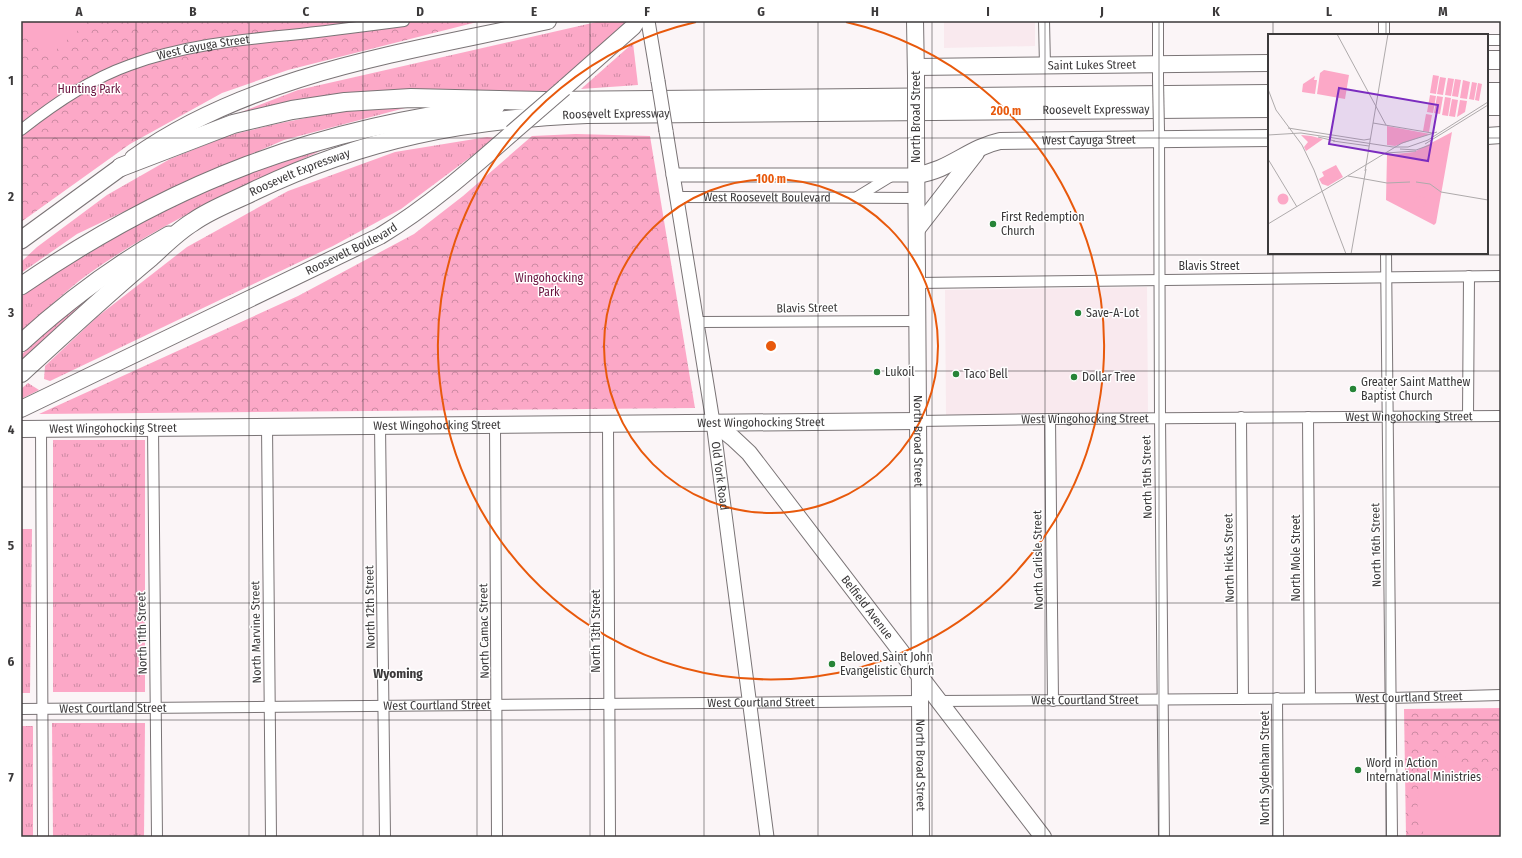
<svg xmlns="http://www.w3.org/2000/svg" width="1522" height="858" viewBox="0 0 1522 858" font-family="'Fira Sans Condensed',sans-serif">
  <style>
    .built { fill: #f9e9ee }
    .grass { fill: url(#grass-tufts) }
    .park { fill: url(#park-crowns) }
    .pitch { fill: #fca8c7 }
    .lines { fill: none; stroke-linecap: round; stroke-linejoin: round }
    .minor-casing { stroke: #7a7476; stroke-width: 12 }
    .tertiary-casing { stroke: #7a7476; stroke-width: 15 }
    .primary-casing { stroke: #7a7476; stroke-width: 18 }
    .trunk-casing { stroke: #7a7476; stroke-width: 19 }
    .motorway-casing { stroke: #7a7476; stroke-width: 20 }
    .minor { stroke: #fff; stroke-width: 10 }
    .tertiary { stroke: #fff; stroke-width: 13 }
    .primary { stroke: #fff; stroke-width: 16 }
    .trunk { stroke: #fff; stroke-width: 17 }
    .motorway { stroke: #fff; stroke-width: 18 }
    .minor-bridge-casing { stroke: #7a7476; stroke-width: 12; stroke-linecap: butt }
    .tertiary-bridge-casing { stroke: #7a7476; stroke-width: 15; stroke-linecap: butt }
    .primary-bridge-casing { stroke: #7a7476; stroke-width: 18; stroke-linecap: butt }
    .minor-bridge { stroke: #fff; stroke-width: 10 }
    .tertiary-bridge { stroke: #fff; stroke-width: 13 }
    .primary-bridge { stroke: #fff; stroke-width: 16 }
    .grid { fill: none; stroke: #3b393a; stroke-width: 1; stroke-opacity: 0.55 }
    .ring { fill: none; stroke: #e8590c; stroke-width: 2 }
    .poi-dot { fill: #268437; stroke: #fff; stroke-width: 1.5 }
    .labels { text-anchor: middle; dominant-baseline: central; stroke-width: 3; stroke-linejoin: round; paint-order: stroke }
    .street-label { font-size: 12px; fill: #3b393a; stroke: #fff }
    .park-label { font-size: 12px; fill: #6a133e; stroke: #fff }
    .poi-label { font-size: 12px; fill: #3b393a; stroke: #fff; text-anchor: start }
    .neighbourhood-label { font-size: 13px; font-weight: bold; fill: #3b393a; stroke: #fff }
    .inset-road { fill: none; stroke: #aeaaab; stroke-width: 1 }
    .view { fill: #7b2cbf; fill-opacity: 0.15; stroke: #7b2cbf; stroke-width: 2 }
    .inset-edge { fill: none; stroke: #3b393a; stroke-width: 2 }
    .centre { fill: #e8590c; stroke: #fff; stroke-width: 2 }
    .ring-label { font-size: 12px; text-anchor: middle; font-weight: bold; fill: #e8590c; stroke: #fff; stroke-width: 3; stroke-linejoin: round; paint-order: stroke }
    .neatline { fill: none; stroke: #3b393a; stroke-width: 1.5 }
    .grid-label { font-size: 13px; text-anchor: middle; font-weight: bold; fill: #3b393a }
  </style>
  <defs>
    <pattern id="grass-tufts" width="24" height="20" patternUnits="userSpaceOnUse"><rect width="24" height="20" fill="#fca8c7"/><path d="M3 7l-1-3M5 7V3M7 7l1-3M15 17l-1-3M17 17v-4M19 17l1-3" fill="none" stroke="#cd8aa3"/></pattern>
    <pattern id="park-crowns" width="20" height="18" patternUnits="userSpaceOnUse"><rect width="20" height="18" fill="#fca8c7"/><path d="M2 6a3 3 0 1 1 6 0M12 15a3 3 0 1 1 6 0" fill="none" stroke="#cd8aa3"/></pattern>
  </defs>
  <rect width="100%" height="100%" fill="#fbf5f7"/>
  <g class="built">
    <polygon points="944,21 1035,21 1035,46 944,48"/>
    <polygon points="1147,287 1148,413 946,415 945,290"/>
  </g>
  <g class="grass">
    <polygon points="601,21 624,21 624,26 547,92 440,90 298,99 226,118 298,90"/>
    <polygon points="633,43 638,85 581,89"/>
    <polygon points="405,108 284,140 184,183 77,234 21,273 21,262 37,247 107,195 170,159 230,135 281,123 350,109"/>
    <polygon points="487,137 496,138 401,209 333,246 50,381 44,379 45,366 97,317 187,247 288,191 395,152"/>
    <path d="M 333,145 C 250,184 162,221 87,275 C 64,292 43,313 21,332 L 21,297 L 34,286 L 136,225 L 238,176 Z"/>
    <polygon points="147,256 21,371 21,355 69,310"/>
    <polygon points="28,383 39,390 21,399 21,389"/>
    <rect x="53" y="440" width="92" height="252"/>
    <polygon points="21,529 32,529 30,693 21,693"/>
    <polygon points="52,723 145,723 144,837 53,837"/>
    <rect x="21" y="726" width="12" height="111"/>
  </g>
  <g class="park">
    <polygon points="21,21 481,21 288,70 222,93 130,144 21,222"/>
    <polygon points="576,134 650,136 695,408 39,414 298,296 414,234 463,196 532,136"/>
    <polygon points="1501,708 1501,837 1406,837 1404,709"/>
  </g>
  <g class="pitch">
    <polygon points="21,21 88,21 48,57 21,26"/>
    <polygon points="1421,745 1501,784 1501,837 1425,837 1417,815"/>
  </g>
  <g class="lines">
    <defs>
      <g id="minor">
        <polyline points="1044,21 1045,66"/>
        <polyline points="1158,21 1158,80"/>
        <polyline points="1384,35 1384,21"/>
        <polyline points="1487,40 1501,40"/>
        <path id="s1" d="M 21,130 C 54,104 90,79 130,65 C 181,46 236,40 290,35 C 328,31 366,26 404,21"/>
        <polyline points="1159,135 1160,418 1164,837"/>
        <path id="s2" d="M 677,197 L 916,198"/>
        <polyline points="857,197 893,175"/>
        <polyline points="1386,253 1392,837"/>
        <polyline points="917,283 1501,276"/>
        <polyline points="697,322 917,321"/>
        <polyline points="1468,416 1469,276"/>
        <polyline points="1241,417 1243,699"/>
        <polyline points="1308,417 1310,698"/>
        <polyline points="1050,419 1053,701"/>
        <path id="s3" d="M 918,421 L 1050,419 L 1501,416"/>
        <polyline points="608,424 610,837"/>
        <polyline points="380,425 385,837"/>
        <polyline points="495,425 497,837"/>
        <polyline points="267,426 271,837"/>
        <polyline points="153,428 157,837"/>
        <polyline points="41,429 43,837"/>
        <polyline points="1277,698 1278,837"/>
        <path id="s4" d="M 939,701 L 1391,698 L 1501,695"/>
        <path id="s5" d="M 21,709 L 920,701"/>
      </g>
      <g id="tertiary">
        <polyline points="648,21 658,81"/>
        <path id="s6" d="M 666,131 L 713,422 L 767,837"/>
        <polyline points="673,175 916,175"/>
      </g>
      <g id="primary">
        <polyline points="915,21 916,76"/>
        <path id="s7" d="M 916,67 L 1269,63"/>
        <polyline points="564,88 633,27 637,21"/>
        <path id="s8" d="M 916,135 L 921,837"/>
        <polyline points="1487,136 1501,135"/>
        <path d="M 133,158 C 252,73 408,52 548,21"/>
        <path id="s9" d="M 916,175 C 949,171 968,148 1000,141 L 1269,138"/>
        <polyline points="917,229 976,153"/>
        <path id="s10" d="M 21,409 L 380,236 C 428,207 470,170 512,133"/>
        <path id="s11" d="M 713,422 L 733,438 L 749,453 L 1043,837"/>
        <path id="s12" d="M 21,429 L 918,421"/>
      </g>
      <g id="trunk">
        <polyline points="21,240 121,167"/>
        <path d="M 21,286 C 172,182 315,128 496,106"/>
        <path d="M 21,343 C 67,301 115,265 169,235"/>
      </g>
      <g id="motorway">
        <polyline points="1487,60 1501,60"/>
        <polyline points="1487,92 1501,92"/>
        <polyline points="1487,106 1501,106"/>
        <polyline points="121,167 233,124 292,110 345,102 411,98 545,101 1269,94"/>
        <path id="s13" d="M 21,373 C 64,334 106,294 151,257 C 164,245 178,231 193,222 C 211,209 234,201 254,191 C 365,138 464,119 587,114 L 1269,108"/>
      </g>
    </defs>
    <use href="#minor" class="minor-casing"/>
    <use href="#tertiary" class="tertiary-casing"/>
    <use href="#primary" class="primary-casing"/>
    <use href="#trunk" class="trunk-casing"/>
    <use href="#motorway" class="motorway-casing"/>
    <use href="#minor" class="minor"/>
    <use href="#tertiary" class="tertiary"/>
    <use href="#primary" class="primary"/>
    <use href="#trunk" class="trunk"/>
    <use href="#motorway" class="motorway"/>
    <defs>
      <polyline id="minor-bridge" points="1158,80 1159,131"/>
      <polyline id="tertiary-bridge" points="658,81 666,131"/>
      <g id="primary-bridge">
        <polyline points="916,76 916,135"/>
        <polyline points="512,133 564,88"/>
      </g>
    </defs>
    <use href="#minor-bridge" class="minor-bridge-casing"/>
    <use href="#tertiary-bridge" class="tertiary-bridge-casing"/>
    <use href="#primary-bridge" class="primary-bridge-casing"/>
    <use href="#minor-bridge" class="minor-bridge"/>
    <use href="#tertiary-bridge" class="tertiary-bridge"/>
    <use href="#primary-bridge" class="primary-bridge"/>
  </g>
  <path class="grid" d="M 136,21 L 136,837M 249,21 L 249,837M 363,21 L 363,837M 477,21 L 477,837M 590,21 L 590,837M 704,21 L 704,837M 818,21 L 818,837M 932,21 L 932,837M 1045,21 L 1045,837M 1159,21 L 1159,837M 1273,21 L 1273,35M 1386,21 L 1386,35M 21,138 L 1269,138M 1487,138 L 1501,138M 1273,253 L 1273,837M 1386,253 L 1386,837M 21,255 L 1501,255M 21,371 L 1501,371M 21,487 L 1501,487M 21,603 L 1501,603M 21,720 L 1501,720"/>
  <g class="ring">
    <circle cx="771" cy="346" r="167"/>
    <path d="M846 22A333 333 0 1 1 696 22"/>
  </g>
  <g class="poi-dot">
    <circle cx="993" cy="224" r="4"/>
    <circle cx="1078" cy="313" r="4"/>
    <circle cx="877" cy="372" r="4"/>
    <circle cx="956" cy="374" r="4"/>
    <circle cx="1074" cy="377" r="4"/>
    <circle cx="1353" cy="389" r="4"/>
    <circle cx="832" cy="664" r="4"/>
    <circle cx="1358" cy="770" r="4"/>
  </g>
  <g class="labels">
    <g class="street-label">
      <text stroke="none"><textPath href="#s1" startOffset="203">West Cayuga Street</textPath></text>
      <text stroke="none"><textPath href="#s7" startOffset="176">Saint Lukes Street</textPath></text>
      <text stroke="none"><textPath href="#s13" startOffset="1151">Roosevelt Expressway</textPath></text>
      <text stroke="none"><textPath href="#s13" startOffset="671">Roosevelt Expressway</textPath></text>
      <text transform="translate(916 117) rotate(-90)">North Broad Street</text>
      <text stroke="none"><textPath href="#s9" startOffset="180">West Cayuga Street</textPath></text>
      <text stroke="none"><textPath href="#s13" startOffset="347">Roosevelt Expressway</textPath></text>
      <text stroke="none"><textPath href="#s2" startOffset="90">West Roosevelt Boulevard</textPath></text>
      <text stroke="none"><textPath href="#s10" startOffset="367">Roosevelt Boulevard</textPath></text>
      <text x="1209" y="266">Blavis Street</text>
      <text transform="translate(807 308) rotate(-1)">Blavis Street</text>
      <text stroke="none"><textPath href="#s3" startOffset="491">West Wingohocking Street</textPath></text>
      <text stroke="none"><textPath href="#s3" startOffset="167">West Wingohocking Street</textPath></text>
      <text stroke="none"><textPath href="#s12" startOffset="740">West Wingohocking Street</textPath></text>
      <text stroke="none"><textPath href="#s12" startOffset="416">West Wingohocking Street</textPath></text>
      <text stroke="none"><textPath href="#s12" startOffset="92">West Wingohocking Street</textPath></text>
      <text stroke="none"><textPath href="#s8" startOffset="306">North Broad Street</textPath></text>
      <text stroke="none"><textPath href="#s6" startOffset="349">Old York Road</textPath></text>
      <text transform="translate(1147 477) rotate(-91)">North 15th Street</text>
      <text transform="translate(1376 545) rotate(-91)">North 16th Street</text>
      <text transform="translate(1229 558) rotate(-91)">North Hicks Street</text>
      <text transform="translate(1296 558) rotate(-90)">North Mole Street</text>
      <text transform="translate(1038 560) rotate(-91)">North Carlisle Street</text>
      <text transform="translate(370 607) rotate(-91)">North 12th Street</text>
      <text stroke="none"><textPath href="#s11" startOffset="242">Belfield Avenue</textPath></text>
      <text transform="translate(484 631) rotate(-91)">North Camac Street</text>
      <text transform="translate(596 631) rotate(-90)">North 13th Street</text>
      <text transform="translate(256 632) rotate(-91)">North Marvine Street</text>
      <text transform="translate(142 633) rotate(-91)">North 11th Street</text>
      <text stroke="none"><textPath href="#s4" startOffset="470">West Courtland Street</textPath></text>
      <text stroke="none"><textPath href="#s4" startOffset="146">West Courtland Street</textPath></text>
      <text stroke="none"><textPath href="#s5" startOffset="740">West Courtland Street</textPath></text>
      <text stroke="none"><textPath href="#s5" startOffset="416">West Courtland Street</textPath></text>
      <text stroke="none"><textPath href="#s5" startOffset="92">West Courtland Street</textPath></text>
      <text stroke="none"><textPath href="#s8" startOffset="630">North Broad Street</textPath></text>
      <text transform="translate(1265 768) rotate(-90)">North Sydenham Street</text>
    </g>
    <g class="park-label">
      <text x="89" y="89">Hunting Park</text>
      <text x="549" y="278">Wingohocking<tspan x="549" dy="14">Park</tspan></text>
    </g>
    <g class="poi-label">
      <text x="1001" y="217">First Redemption<tspan x="1001" dy="14">Church</tspan></text>
      <text x="1086" y="313">Save-A-Lot</text>
      <text x="885" y="372">Lukoil</text>
      <text x="964" y="374">Taco Bell</text>
      <text x="1082" y="377">Dollar Tree</text>
      <text x="1361" y="382">Greater Saint Matthew<tspan x="1361" dy="14">Baptist Church</tspan></text>
      <text x="840" y="657">Beloved Saint John<tspan x="840" dy="14">Evangelistic Church</tspan></text>
      <text x="1366" y="763">Word in Action<tspan x="1366" dy="14">International Ministries</tspan></text>
    </g>
    <g class="neighbourhood-label">
      <text x="398" y="673">Wyoming</text>
    </g>
  </g>
  <g transform="translate(1268 34)">
    <rect width="220" height="220" fill="#fbf5f7"/>
    <path d="M 165,41 L 171,42 L 168,60 L 162,59 L 164,47 L 167,47 L 164,47 ZM 47,42 L 46,46 L 49,46 L 47,60 L 34,58 L 35,50 ZM 172,43 L 178,44 L 175,61 L 169,60 ZM 180,44 L 186,45 L 183,62 L 177,61 ZM 187,45 L 193,46 L 190,63 L 184,62 ZM 195,46 L 202,48 L 199,65 L 192,64 ZM 204,48 L 209,49 L 206,66 L 201,65 ZM 210,49 L 214,50 L 211,67 L 207,66 ZM 162,61 L 168,62 L 165,79 L 159,78 ZM 169,62 L 175,63 L 172,80 L 166,79 ZM 177,63 L 183,64 L 180,82 L 174,81 ZM 184,65 L 190,66 L 187,83 L 181,82 ZM 192,66 L 199,67 L 197,78 L 189,83 ZM 158,80 L 164,81 L 161,98 L 155,97 Z" fill="#fca8c7"/>
    <path d="M 56,36 L 81,41 L 77,65 L 49,60 L 52,39 ZM 119,92 L 162,100 L 127,112 L 119,111 ZM 184,98 L 168,189 L 166,191 L 118,166 L 119,121 L 146,118 ZM 33,101 L 43,102 L 55,105 L 38,117 L 36,113 L 40,108 Z" fill="#fca8c7"/>
    <path d="M 176,106 L 180,107 L 178,117 L 167,114 ZM 68,131 L 75,143 L 60,152 L 54,150 L 51,145 L 56,142 L 54,138 ZM9.5 165a5.5 5.5 0 1 1 11 0a5.5 5.5 0 1 1-11 0ZM146 168a6 6 0 1 1 12 0a6 6 0 1 1-12 0Z" fill="#fca8c7"/>
    <path class="inset-road" d="M 69,0 L 118,91M 0,55 L 8,76 L 34,111 L 46,136 L 78,220M 105,89 L 164,99M 20,94 L 96,106 L 102,105M 0,101 L 33,99 L 125,113 L 140,113 L 160,106 L 220,68M 50,103 L 67,107M 65,107 L 101,112M 157,110 L 220,71M 132,115 L 148,116 L 162,111M 118,119 L 148,117M 0,125 L 29,173M 97,137 L 120,0M 80,142 L 119,149 L 142,148M 148,148 L 162,150 L 173,158 L 220,166M 0,190 L 134,109 L 169,98M 83,220 L 98,135"/>
    <path class="view" d="M 71,54 L 170,71 L 160,127 L 61,110 Z"/>
    <rect width="220" height="220" class="inset-edge"/>
  </g>
  <circle cx="771" cy="346" r="6" class="centre"/>
  <g class="ring-label">
    <text x="1006" y="115">200 m</text>
    <text x="771" y="183">100 m</text>
  </g>
  <rect width="1522" height="858" fill="none" stroke="#ffffff" stroke-width="44"/>
  <rect x="22" y="22" width="1478" height="814" class="neatline"/>
  <g class="grid-label">
    <text x="79" y="16">A</text>
    <text x="193" y="16">B</text>
    <text x="306" y="16">C</text>
    <text x="420" y="16">D</text>
    <text x="534" y="16">E</text>
    <text x="647" y="16">F</text>
    <text x="761" y="16">G</text>
    <text x="875" y="16">H</text>
    <text x="988" y="16">I</text>
    <text x="1102" y="16">J</text>
    <text x="1216" y="16">K</text>
    <text x="1329" y="16">L</text>
    <text x="1443" y="16">M</text>
    <text x="11" y="85">1</text>
    <text x="11" y="201">2</text>
    <text x="11" y="317">3</text>
    <text x="11" y="434">4</text>
    <text x="11" y="550">5</text>
    <text x="11" y="666">6</text>
    <text x="11" y="782">7</text>
  </g>
</svg>
